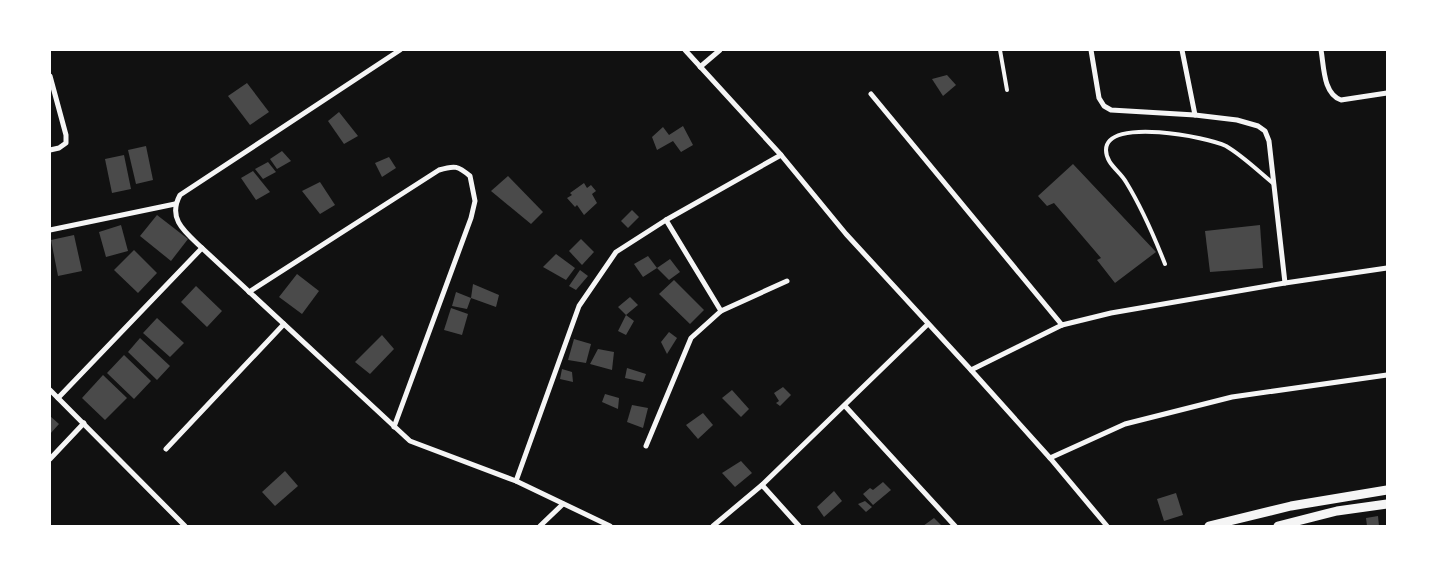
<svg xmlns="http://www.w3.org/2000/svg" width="1437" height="576" viewBox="0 0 1437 576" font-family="'Roboto Serif',serif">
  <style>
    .building { fill: #4a4a4a }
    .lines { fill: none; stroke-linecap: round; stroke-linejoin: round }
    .service { stroke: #f5f5f5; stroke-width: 4 }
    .minor { stroke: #f5f5f5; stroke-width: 5 }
    .tertiary { stroke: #f5f5f5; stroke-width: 9 }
  </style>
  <rect width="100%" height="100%" fill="#111"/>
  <g class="building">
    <polygon points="947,75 956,85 943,96 932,79"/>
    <polygon points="247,83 269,112 250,125 228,96"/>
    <polygon points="339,112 358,136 344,144 328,121"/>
    <polygon points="683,126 693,145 681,152 673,141 657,150 652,137 663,127 669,135"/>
    <polygon points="146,146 153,180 136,184 128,150"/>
    <polygon points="282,151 291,161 277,169 270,159"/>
    <polygon points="124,155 131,189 112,193 105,159"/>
    <polygon points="389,157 396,168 382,177 375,163"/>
    <polygon points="268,162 276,172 263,179 255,169"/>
    <polygon points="1073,164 1156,252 1115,283 1097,260 1101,258 1054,203 1047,206 1038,196"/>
    <polygon points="253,171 270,192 256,200 241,178"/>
    <polygon points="508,176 543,212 531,224 491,191"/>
    <polygon points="320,182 335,205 320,214 302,191"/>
    <polygon points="584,183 587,188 591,185 596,191 592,194 597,203 584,215 577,205 575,207 567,198 572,195 570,193"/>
    <polygon points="632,210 639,217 628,228 621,221"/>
    <polygon points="157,215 188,239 171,261 140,236"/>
    <polygon points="121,225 128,251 106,257 99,232"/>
    <polygon points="1260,225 1263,268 1210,272 1205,231"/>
    <polygon points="74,235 82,271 58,276 51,240"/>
    <polygon points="581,239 594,252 582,265 569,251"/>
    <polygon points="134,250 157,273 138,293 114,270"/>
    <polygon points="556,254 575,268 566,280 543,267"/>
    <polygon points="648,256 657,268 643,277 634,264"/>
    <polygon points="670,259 680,272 669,280 657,268"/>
    <polygon points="580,270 588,276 576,290 569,286"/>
    <polygon points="297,274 319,291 302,314 279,297"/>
    <polygon points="674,280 704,310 690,324 659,294"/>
    <polygon points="473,284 499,295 496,307 471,298 467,309 452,306 456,292 471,298"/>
    <polygon points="196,286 222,311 207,327 181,302"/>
    <polygon points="630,297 638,305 626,315 634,321 626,335 618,331 626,315 618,307"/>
    <polygon points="451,308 468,314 462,335 444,330"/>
    <polygon points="157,318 184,343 170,357 143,333"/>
    <polygon points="669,332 677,338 667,354 661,342"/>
    <polygon points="382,335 394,349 370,374 355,362"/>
    <polygon points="140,338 170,366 157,380 128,352"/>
    <polygon points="574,339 591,344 586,363 568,360"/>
    <polygon points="598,349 614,352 612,370 590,364"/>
    <polygon points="124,355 151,381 134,399 107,373"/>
    <polygon points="627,368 646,374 643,382 625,378"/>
    <polygon points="562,369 572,372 573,382 560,379"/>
    <polygon points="103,375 127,398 105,420 82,398"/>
    <polygon points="783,387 791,395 780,406 776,403 779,401 774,393"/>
    <polygon points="732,390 749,409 741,417 722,398"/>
    <polygon points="605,394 619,398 618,409 602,402"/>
    <polygon points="632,405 648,408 643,428 627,422"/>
    <polygon points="703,413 713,425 698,439 686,425"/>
    <polygon points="50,416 59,424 50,434"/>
    <polygon points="741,461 752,473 735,487 722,473"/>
    <polygon points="285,471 298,486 275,506 262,492"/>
    <polygon points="883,482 891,490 873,505 863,494 870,488 873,490"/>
    <polygon points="834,491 842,501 824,517 817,507"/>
    <polygon points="1176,493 1183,515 1164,521 1157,499"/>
    <polygon points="865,501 872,507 866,512 858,504"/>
    <polygon points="1378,516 1379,526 1367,526 1366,518"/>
    <polygon points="934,518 941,525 923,526"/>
  </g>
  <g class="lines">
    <g class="service">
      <polyline points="1000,50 1007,90"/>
      <path d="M 1165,264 C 1154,236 1142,208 1126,182 C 1120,171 1106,164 1106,150 C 1106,117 1208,137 1226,146 C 1243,156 1258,171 1274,184"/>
    </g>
    <g class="minor">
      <path d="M 400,50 L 180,195 C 167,219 185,232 202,248 L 410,441 L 516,481 L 610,526"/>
      <polyline points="685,50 781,155 846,234 971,370 1050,458 1107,526"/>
      <polyline points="1091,50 1099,98 1104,106 1111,110 1195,115 1237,120 1258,126 1265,131 1269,141 1285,283"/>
      <polyline points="1182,50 1195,115"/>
      <path d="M 1321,50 C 1324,66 1323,94 1341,100 L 1387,93"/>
      <polyline points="700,67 720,50"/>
      <polyline points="50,76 66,135 66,143 59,148 50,150"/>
      <polyline points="871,94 1062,325"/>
      <polyline points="666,220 721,311"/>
      <polyline points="50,230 175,204"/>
      <path d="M 249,292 L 439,170 C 455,165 458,166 470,176 L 475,201 L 471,218 L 394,427"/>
      <polyline points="971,370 1062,325 1111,313 1285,283 1387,268"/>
      <polyline points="50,390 185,526"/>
      <polyline points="58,398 202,248"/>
      <polyline points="845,406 955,526"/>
      <polyline points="646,446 691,338 721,311 787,281"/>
      <polyline points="166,449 284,324"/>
      <polyline points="1050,458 1125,424 1232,397 1387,375"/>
      <polyline points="50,459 84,423"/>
      <polyline points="516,481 579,306 616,252 666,220 781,155"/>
      <polyline points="762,485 799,526"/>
      <polyline points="540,526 563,504"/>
      <polyline points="713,526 762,485 928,324"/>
    </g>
    <g class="tertiary">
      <polyline points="1209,526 1291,506 1387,490"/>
      <polyline points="1278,526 1337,511 1387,504"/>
    </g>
  </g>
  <rect width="1437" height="576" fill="none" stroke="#ffffff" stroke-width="102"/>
</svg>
